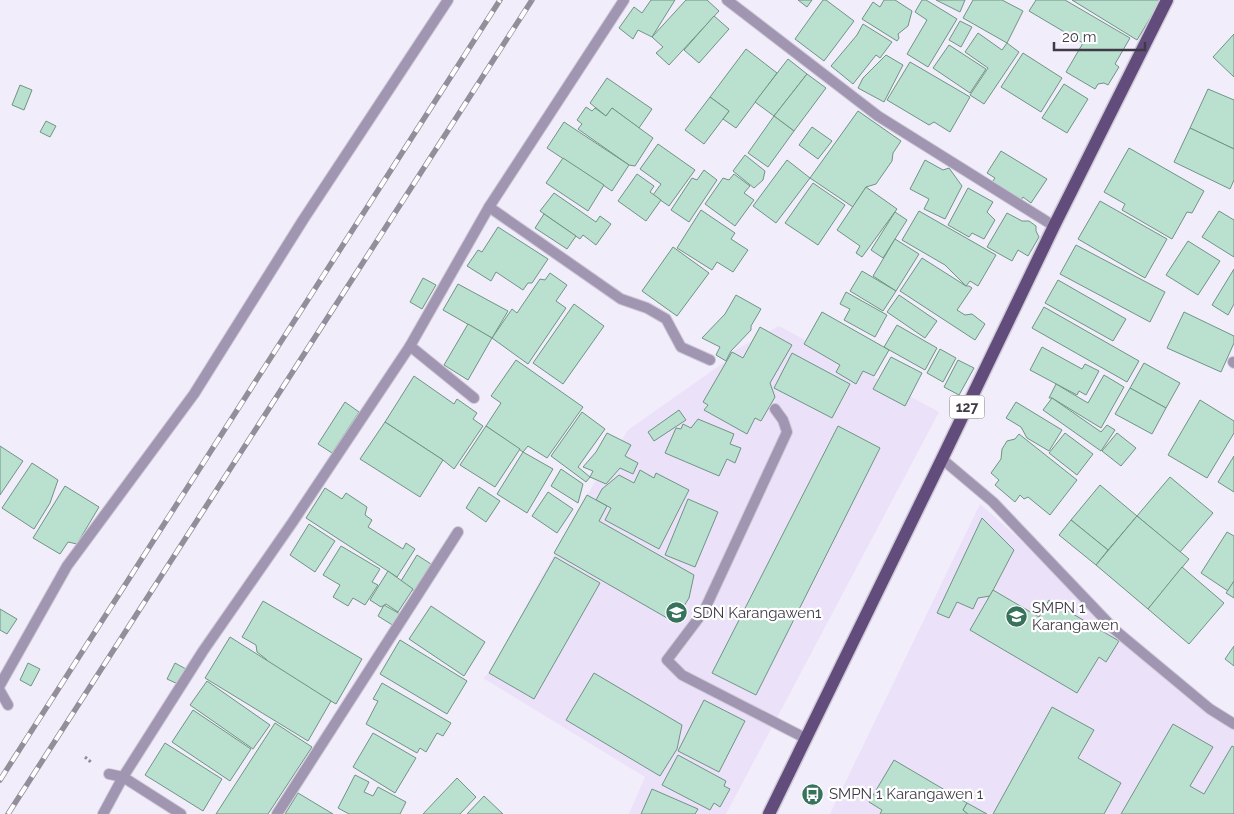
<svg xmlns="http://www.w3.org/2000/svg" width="1234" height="814" viewBox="0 0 1234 814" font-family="Raleway,sans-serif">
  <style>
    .built { fill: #ebe1f9 }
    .building { fill: #bae0cf; stroke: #709485 }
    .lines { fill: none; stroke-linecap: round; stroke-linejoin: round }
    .minor-casing { stroke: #cec9d6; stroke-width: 12 }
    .primary-casing { stroke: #cec9d6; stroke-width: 15 }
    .path { stroke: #928c99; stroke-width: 3; stroke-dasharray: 2.5 2.5; stroke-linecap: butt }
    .minor { stroke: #a196b1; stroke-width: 10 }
    .primary { stroke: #614c7b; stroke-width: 12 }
    .rail-casing { stroke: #948e9b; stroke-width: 5.5 }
    .rail { stroke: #fff; stroke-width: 4; stroke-dasharray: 11; stroke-linecap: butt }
    .labels { text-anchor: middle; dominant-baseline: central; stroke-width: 4.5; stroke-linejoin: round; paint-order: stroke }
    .shield { fill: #fff; stroke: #79757e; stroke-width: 1 }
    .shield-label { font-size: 14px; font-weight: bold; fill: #403a47 }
    .poi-label { font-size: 15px; fill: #403a47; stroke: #fff; text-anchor: start }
  </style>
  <rect width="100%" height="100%" fill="#f2edfa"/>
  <g class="built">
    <polygon points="779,326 939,412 726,814 629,814 645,777 483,678 489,673 587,495 628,430 726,361 732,352"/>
    <polygon points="980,504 1234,730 1234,814 830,814"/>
  </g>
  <g class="building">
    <polygon points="651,0 675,0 652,37 638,30 633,39 619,28 634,7 642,13"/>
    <polygon points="686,0 707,0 719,11 669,65 656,53 663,47 652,37"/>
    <polygon points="798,0 812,0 807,7"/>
    <polygon points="823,0 826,0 854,21 824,61 795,39"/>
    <polygon points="884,0 895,0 912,11 908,26 898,34 899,38 897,41 862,19 873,2 880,7"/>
    <polygon points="922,0 926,0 957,19 928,67 907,54 927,20 915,12"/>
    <polygon points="936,0 965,0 960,12"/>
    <polygon points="973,0 1002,0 1023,11 1007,43 963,18"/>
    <polygon points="1036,0 1065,0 1130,38 1115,64 1119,67 1108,85 1104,83 1098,84 1095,89 1066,72 1083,43 1029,11"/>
    <polygon points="1072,0 1161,0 1137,40"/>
    <polygon points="714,16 729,29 699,63 684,50"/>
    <polygon points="960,21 972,27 961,47 949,40"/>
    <polygon points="863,24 892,42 880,58 876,55 853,84 831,66 857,35"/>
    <polygon points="978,33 1002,50 1007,43 1019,52 984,104 970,95 988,68 965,52"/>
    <polygon points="1234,34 1234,77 1213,57"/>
    <polygon points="949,45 986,69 970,93 933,68"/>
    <polygon points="746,49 777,73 736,128 723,119 729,111 710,97"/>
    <polygon points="1023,53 1062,78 1041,112 1001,87"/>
    <polygon points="886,55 903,65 884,102 858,88 863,78"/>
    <polygon points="788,59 807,74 774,116 755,102"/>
    <polygon points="910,62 970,97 950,132 934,122 929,125 887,100"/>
    <polygon points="807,74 826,88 794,131 774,116"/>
    <polygon points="607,78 652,109 639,128 612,108 606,116 590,103"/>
    <polygon points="1064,84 1088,99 1067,133 1042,118"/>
    <polygon points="20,85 32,90 24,110 12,105"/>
    <polygon points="1208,89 1234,100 1234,149 1190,128"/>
    <polygon points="710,97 729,111 704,144 685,130"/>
    <polygon points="586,107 592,111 595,108 606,116 612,108 653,138 635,166 629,165 578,129 582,124 577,120"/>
    <polygon points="858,111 901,141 893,153 892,161 876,184 866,187 853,207 810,178"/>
    <polygon points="774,116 794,131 768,167 748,153"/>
    <polygon points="46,121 56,126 50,137 40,132"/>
    <polygon points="564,122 629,165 612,191 547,148"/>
    <polygon points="812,127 832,141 818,159 799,145"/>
    <polygon points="1190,128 1234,149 1234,180 1230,189 1174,162"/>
    <polygon points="658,144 695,170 669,206 653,195 661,184 640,169"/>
    <polygon points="1129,148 1204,191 1192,213 1187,212 1172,239 1122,210 1125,204 1104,192"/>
    <polygon points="1001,151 1047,179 1031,203 1023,197 1021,200 992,182 995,178 987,173"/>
    <polygon points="745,155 765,171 763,180 754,188 733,171"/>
    <polygon points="563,158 604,185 588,211 546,183"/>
    <polygon points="787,160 810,178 776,223 753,206"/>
    <polygon points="925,160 943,170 949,168 962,186 945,219 924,209 929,199 910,189"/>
    <polygon points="704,170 717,180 689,222 671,210 692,178 697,180"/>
    <polygon points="637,174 654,186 650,192 661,200 646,221 618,201"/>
    <polygon points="734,174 750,186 744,193 754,200 735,226 705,204 723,178 729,180"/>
    <polygon points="813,183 845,205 818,245 785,223"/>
    <polygon points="866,187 897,209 862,257 856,253 860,246 837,230"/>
    <polygon points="968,188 993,202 987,212 995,220 984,239 972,233 969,237 948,225"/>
    <polygon points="554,193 596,222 600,216 611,224 596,245 583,235 580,239 540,211"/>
    <polygon points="1100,201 1167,239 1145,278 1078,239"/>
    <polygon points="701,210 735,233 731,239 748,250 733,272 717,262 712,270 677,248"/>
    <polygon points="919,211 996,255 978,286 970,281 966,286 945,265 902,240"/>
    <polygon points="1219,211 1234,220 1234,257 1202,237"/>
    <polygon points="895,212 907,220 883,258 871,250"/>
    <polygon points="1007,213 1022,221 1029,221 1036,226 1036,231 1039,237 1028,256 1018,250 1012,261 987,247"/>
    <polygon points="544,214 576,236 567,249 535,228"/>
    <polygon points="498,227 548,259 532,283 528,283 523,290 496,272 491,281 467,266 478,250 482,252"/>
    <polygon points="895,239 919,254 896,291 873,276"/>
    <polygon points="1188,241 1220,261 1198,295 1166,275"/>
    <polygon points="1076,245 1165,292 1150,322 1060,274"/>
    <polygon points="673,247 709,273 677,316 642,291"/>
    <polygon points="922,258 966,286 969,286 972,288 957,310 965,315 972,314 985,324 975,340 900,291"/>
    <polygon points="1234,269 1234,304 1228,315 1212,305"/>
    <polygon points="862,271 896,291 883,311 850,291"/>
    <polygon points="550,273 567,285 556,301 566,308 528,364 492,338 512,309 517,313 540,279 545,280"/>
    <polygon points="423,278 436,285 422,309 410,302"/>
    <polygon points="1058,280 1126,319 1113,341 1045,303"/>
    <polygon points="458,284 508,311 492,338 443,310"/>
    <polygon points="846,292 887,315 875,337 844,320 850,309 840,304"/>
    <polygon points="736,295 761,309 751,326 751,330 731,351 726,361 716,355 720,347 702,338 725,314"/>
    <polygon points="899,295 937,321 925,338 887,312"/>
    <polygon points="574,304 604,326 563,384 533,363"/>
    <polygon points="1044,307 1139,361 1127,382 1032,328"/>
    <polygon points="822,312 889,350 874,376 863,371 856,384 836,372 840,365 804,344"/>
    <polygon points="1184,312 1234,336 1234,343 1221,372 1167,348"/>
    <polygon points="468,324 492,338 468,380 444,365"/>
    <polygon points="897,325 937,348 925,370 884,347"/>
    <polygon points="760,327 792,345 770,383 775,397 761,421 755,418 747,434 704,410 708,405 703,402 732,352 743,358"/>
    <polygon points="1042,347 1082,369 1085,364 1099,371 1086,395 1079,391 1077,395 1030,370"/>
    <polygon points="940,349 956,358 943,382 927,373"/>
    <polygon points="792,353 850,384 832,418 774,388"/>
    <polygon points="891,357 922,373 905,406 873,389"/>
    <polygon points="516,360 583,407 547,458 528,446 523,452 486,426 501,403 491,396"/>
    <polygon points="958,360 974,368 959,395 944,387"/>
    <polygon points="1144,363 1180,383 1166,408 1130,388"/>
    <polygon points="1104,375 1124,387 1101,428 1052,398 1049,398 1056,384 1088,403"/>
    <polygon points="414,376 454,404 457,399 477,413 473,419 483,426 454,469 443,460 385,422"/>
    <polygon points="1130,388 1166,408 1152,434 1115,414"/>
    <polygon points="1052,398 1101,432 1107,425 1115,430 1101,451 1043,410"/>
    <polygon points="1200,400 1234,421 1234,433 1207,478 1168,455"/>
    <polygon points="345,402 359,412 332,453 318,444"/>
    <polygon points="1016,402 1062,430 1049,451 1027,438 1021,427 1006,418"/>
    <polygon points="679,410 686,420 654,441 648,432"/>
    <polygon points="582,412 605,429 578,467 590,477 586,482 551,456"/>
    <polygon points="698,419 734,434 730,444 741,448 735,463 727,459 719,476 665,453 676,428 681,429 683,424 691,428"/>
    <polygon points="385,422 443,460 420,497 360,459"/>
    <polygon points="486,426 520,449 495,487 460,465"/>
    <polygon points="838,426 880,448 756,695 712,673"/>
    <polygon points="607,433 631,445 625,456 638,463 633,474 620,468 606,484 590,477 593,471 583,467 596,452"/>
    <polygon points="1065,433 1093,454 1077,475 1049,453"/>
    <polygon points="1117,433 1136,448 1121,466 1102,451"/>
    <polygon points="1019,434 1077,480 1050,515 1028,497 1024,499 1020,495 1015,502 995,485 999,480 991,473 1001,459 1002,449 1007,441 1015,439"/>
    <polygon points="0,446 23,461 0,495"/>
    <polygon points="523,452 553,469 527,513 497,494"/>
    <polygon points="1234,456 1234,492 1218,482"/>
    <polygon points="32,463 58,480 50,503 34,529 2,508"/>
    <polygon points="561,469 583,484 578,503 551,486"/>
    <polygon points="640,470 654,478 656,473 689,490 659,549 605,520 611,508 596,500 602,489 619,475 634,483"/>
    <polygon points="1170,477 1213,513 1180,552 1137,516"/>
    <polygon points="1100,485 1137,516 1108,550 1071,520"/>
    <polygon points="65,486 99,507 77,544 68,542 60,554 33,538"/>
    <polygon points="479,487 500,501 486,522 466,508"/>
    <polygon points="325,488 342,499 346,493 367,507 365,515 372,520 368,527 403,549 406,543 415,549 397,577 306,518"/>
    <polygon points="548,492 573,509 557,533 532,516"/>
    <polygon points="587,495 607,506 599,521 694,575 689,598 674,622 554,553"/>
    <polygon points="688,499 718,512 695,567 665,555"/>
    <polygon points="1137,516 1189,559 1148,609 1096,565"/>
    <polygon points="982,518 1014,550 990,596 978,598 973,609 957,602 949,618 937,613"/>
    <polygon points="1071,520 1108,550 1096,565 1059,535"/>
    <polygon points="309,524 335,541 315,572 290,555"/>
    <polygon points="1227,532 1234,536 1234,581 1228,591 1201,573"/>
    <polygon points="341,546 380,569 372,582 378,585 365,605 353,598 348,606 333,597 340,585 323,575"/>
    <polygon points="417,555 431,564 414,591 401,581"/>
    <polygon points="555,557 600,583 534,699 489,673"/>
    <polygon points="1182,567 1224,603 1189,644 1148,609"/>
    <polygon points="388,571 413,589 398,612 386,604 381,607 370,600"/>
    <polygon points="1234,581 1234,598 1226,593"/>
    <polygon points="993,590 1039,617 1049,600 1119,641 1106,662 1099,657 1077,693 970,630"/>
    <polygon points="263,601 362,659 336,704 269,665 266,659 257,652 256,645 242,637"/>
    <polygon points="384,605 400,614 394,626 378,616"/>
    <polygon points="431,606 485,642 464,676 409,639"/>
    <polygon points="0,609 17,619 7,634 0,630"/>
    <polygon points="230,637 331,701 308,741 205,678"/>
    <polygon points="400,640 467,681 447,714 380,674"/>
    <polygon points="1234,646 1234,666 1225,659"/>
    <polygon points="28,663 40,669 31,686 20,680"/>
    <polygon points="175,663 186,669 178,684 167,679"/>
    <polygon points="594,673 682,725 677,749 660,776 566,720"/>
    <polygon points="207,681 270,725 253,749 190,705"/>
    <polygon points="382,683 451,723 443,736 437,733 426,752 420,748 417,753 366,724 378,701 373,699"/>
    <polygon points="704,700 745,721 719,772 678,751"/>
    <polygon points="1052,707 1094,730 1078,758 1121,783 1104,814 993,814"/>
    <polygon points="193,710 251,749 230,781 172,742"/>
    <polygon points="275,723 312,747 268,814 216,814"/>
    <polygon points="1173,724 1213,747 1190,786 1204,794 1232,746 1234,747 1234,814 1121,814"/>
    <polygon points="373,733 416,758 395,793 353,767"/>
    <polygon points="165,743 222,779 203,811 145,775"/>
    <polygon points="678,755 726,781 724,786 730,789 720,807 714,803 710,810 662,785"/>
    <polygon points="894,760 967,803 963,810 968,814 880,814 882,810 869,802"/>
    <polygon points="355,775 369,782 364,792 373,796 378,787 406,802 400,814 349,814 338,808"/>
    <polygon points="457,778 476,797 460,814 423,814"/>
    <polygon points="652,789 698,809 695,814 641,814"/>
    <polygon points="298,793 333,814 285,814"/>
    <polygon points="484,796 503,814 467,814"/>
    <polygon points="967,803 987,814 968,814 963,810"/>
  </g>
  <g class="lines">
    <defs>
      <g id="minor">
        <polyline points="727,0 878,116 1054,226"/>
        <polyline points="489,207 621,299 647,308 666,319 681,347 710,360"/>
        <polyline points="410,346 474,398"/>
        <polyline points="1233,362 1234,363"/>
        <polyline points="775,409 783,420 787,432 704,611 667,660 682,675 805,738"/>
        <polyline points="942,459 993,502 1115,630 1210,709 1234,724"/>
        <polyline points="0,685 67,566 194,394 303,220 448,0"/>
        <polyline points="0,691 8,705"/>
        <polyline points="109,774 123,777 181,814"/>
        <polyline points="103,814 123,777 203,651 292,523 410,346 489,207 624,0"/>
        <polyline points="277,814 458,532"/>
      </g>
      <polyline id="primary" points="769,814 942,459 1054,226 1167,0"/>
    </defs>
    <use href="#minor" class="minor-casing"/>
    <use href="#primary" class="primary-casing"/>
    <polyline class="path" points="85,757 92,763"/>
    <use href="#minor" class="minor"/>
    <use href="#primary" class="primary"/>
    <defs>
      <g id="rail">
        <polyline points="0,780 500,0"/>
        <polyline points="8,814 532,0"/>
      </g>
    </defs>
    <use href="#rail" class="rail-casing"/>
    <use href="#rail" class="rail"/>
  </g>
  <defs>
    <symbol id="school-disc" viewBox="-11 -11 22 22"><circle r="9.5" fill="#37725c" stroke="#fff"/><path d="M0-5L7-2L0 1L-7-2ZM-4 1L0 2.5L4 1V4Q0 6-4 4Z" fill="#fff"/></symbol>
    <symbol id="bus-disc" viewBox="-11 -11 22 22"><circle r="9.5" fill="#37725c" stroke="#fff"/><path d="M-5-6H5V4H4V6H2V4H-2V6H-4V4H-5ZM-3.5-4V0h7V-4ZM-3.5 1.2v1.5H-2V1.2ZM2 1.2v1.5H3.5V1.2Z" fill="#fff"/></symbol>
  </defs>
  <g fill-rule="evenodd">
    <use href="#school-disc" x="664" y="600" width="25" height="25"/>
    <use href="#school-disc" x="1004" y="604" width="25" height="25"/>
    <use href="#bus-disc" x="800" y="782" width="25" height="25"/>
  </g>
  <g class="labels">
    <rect class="shield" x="949.5" y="395.5" width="35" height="23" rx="4"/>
    <g class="shield-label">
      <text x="967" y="407">127</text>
    </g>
    <g class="poi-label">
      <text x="1032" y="608">SMPN 1<tspan x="1032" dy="17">Karangawen</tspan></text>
      <text x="693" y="613">SDN Karangawen1</text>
      <text x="829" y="794">SMPN 1 Karangawen 1</text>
    </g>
  </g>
  <path d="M1054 42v8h91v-8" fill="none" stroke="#403a47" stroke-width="2.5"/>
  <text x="1062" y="42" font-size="15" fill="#403a47" stroke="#ffffff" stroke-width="4" paint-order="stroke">20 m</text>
</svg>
